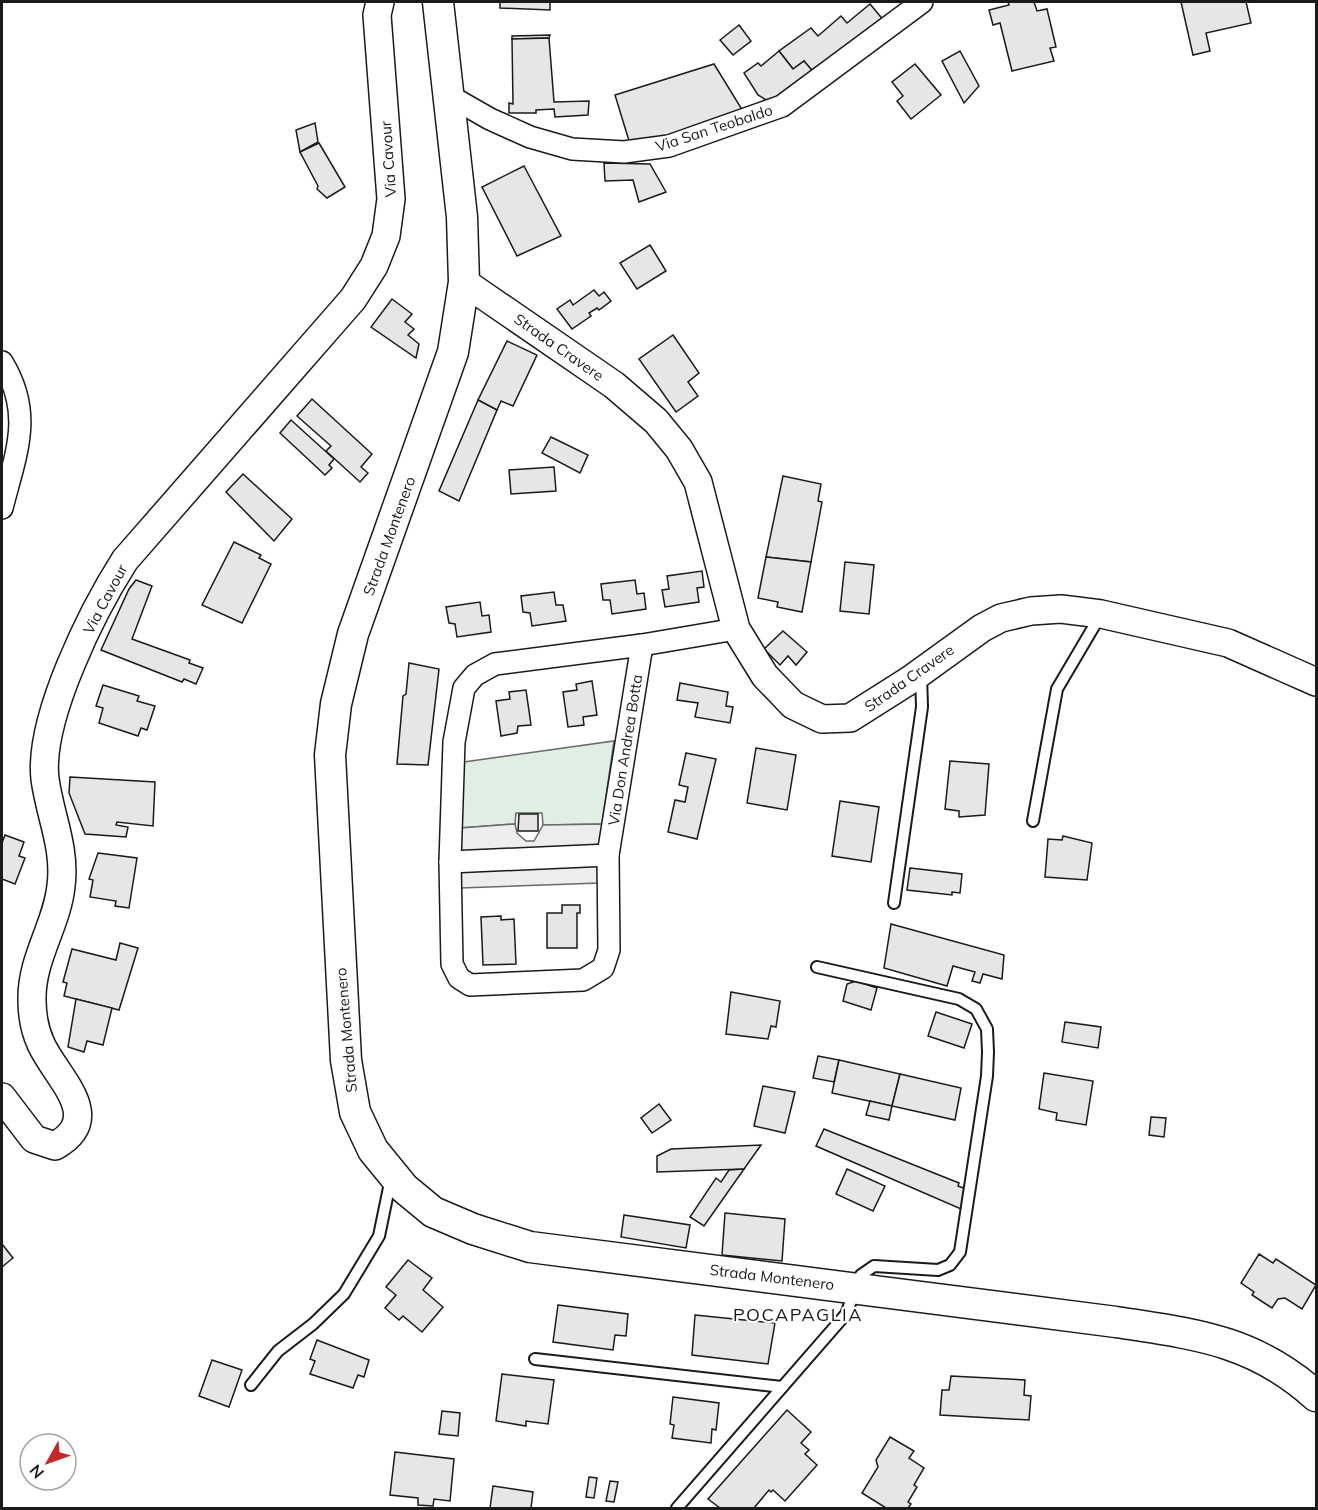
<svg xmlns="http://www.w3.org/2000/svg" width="1318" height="1510" viewBox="0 0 1318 1510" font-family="Mulish,sans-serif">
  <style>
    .green { fill: #e0efe3; stroke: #6a6a6a; stroke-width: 1.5 }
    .parking { fill: #ededed; stroke: #6a6a6a; stroke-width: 1.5 }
    .building { fill: #e6e6e6; stroke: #1a1a1a; stroke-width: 1.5 }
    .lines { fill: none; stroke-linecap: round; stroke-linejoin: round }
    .service-casing { stroke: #1a1a1a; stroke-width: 14 }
    .minor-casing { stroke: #1a1a1a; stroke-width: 24 }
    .tertiary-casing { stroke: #1a1a1a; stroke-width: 30 }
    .secondary-casing { stroke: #1a1a1a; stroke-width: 33 }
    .service { stroke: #fff; stroke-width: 10 }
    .minor { stroke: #fff; stroke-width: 21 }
    .tertiary { stroke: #fff; stroke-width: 27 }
    .secondary { stroke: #fff; stroke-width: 30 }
    .labels { text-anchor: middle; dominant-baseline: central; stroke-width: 4.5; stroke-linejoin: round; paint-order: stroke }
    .street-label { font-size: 15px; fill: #1a1a1a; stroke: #fff }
    .quarter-label { font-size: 18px; letter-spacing: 1.5px; fill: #1a1a1a; stroke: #fff }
  </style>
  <rect width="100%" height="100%" fill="#fff"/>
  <polygon class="green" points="614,741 602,824 543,825 542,813 516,813 515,824 460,828 464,762"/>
  <polygon class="parking" points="515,824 517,833 526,841 534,841 543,825 602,824 600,883 461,888 460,828"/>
  <g class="building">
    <polygon points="500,2 550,2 550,10 500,8"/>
    <polygon points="1008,2 1034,2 1037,11 1047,9 1056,47 1050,48 1054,61 1012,71 1000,23 993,25 989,10 1009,5"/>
    <polygon points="1181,2 1246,2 1251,23 1206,33 1210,51 1193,55"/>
    <polygon points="870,4 885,22 816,75 804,61 793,69 779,51 811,28 818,36 841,16 847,23"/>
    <polygon points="739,25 751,41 733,55 720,40"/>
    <polygon points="550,35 549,38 512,39 512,36"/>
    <polygon points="549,38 554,102 589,101 588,115 555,117 554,109 536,110 536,113 509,113 509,103 513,104 512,39"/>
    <polygon points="779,51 793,69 804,61 816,75 771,103 758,95 744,73 758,63 761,66"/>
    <polygon points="960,51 979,86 964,103 942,61"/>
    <polygon points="714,64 746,116 662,144 630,144 615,95"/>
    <polygon points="915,64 941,95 911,119 897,101 903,96 892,82"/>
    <polygon points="315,123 318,142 300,152 296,130"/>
    <polygon points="319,143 345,187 327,198 317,189 318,186 300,152"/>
    <polygon points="604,163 650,164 666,192 639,202 633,180 605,181"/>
    <polygon points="524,166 561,236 517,256 482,187"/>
    <polygon points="650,245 666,271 637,289 620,263"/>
    <polygon points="594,290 599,296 604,292 611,301 599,310 597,308 589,313 591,316 572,329 557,309 570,300 573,305"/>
    <polygon points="392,299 412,314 405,322 414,329 408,335 419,344 416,358 371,327"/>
    <polygon points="673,335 699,373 688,382 698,396 676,412 639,359"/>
    <polygon points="507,341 537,355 513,406 501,401 497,410 478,400"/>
    <polygon points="312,399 372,454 361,467 368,473 360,482 326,451 331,446 297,416"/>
    <polygon points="478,400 497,410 459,501 439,491"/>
    <polygon points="291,420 334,459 329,465 332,468 325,475 280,433"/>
    <polygon points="551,437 588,455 580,473 542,453"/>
    <polygon points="554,467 556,491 511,494 509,470"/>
    <polygon points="243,474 292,519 274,541 226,492"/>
    <polygon points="783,476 821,484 818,501 822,502 811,562 766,557"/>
    <polygon points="234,542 261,555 259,558 271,564 242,623 202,605"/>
    <polygon points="766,557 811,562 802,612 777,607 778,602 758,598"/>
    <polygon points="845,562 874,565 869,614 840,611"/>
    <polygon points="702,571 704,587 697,588 699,602 665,607 662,590 669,589 667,576"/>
    <polygon points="136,580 152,586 132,639 190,660 189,663 203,668 196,684 184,679 182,682 101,650 129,589"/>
    <polygon points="635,580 637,594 644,593 646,609 612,614 610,600 603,600 601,584"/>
    <polygon points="554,592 556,605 563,605 566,621 532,626 530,613 523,612 521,596"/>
    <polygon points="480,602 482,616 489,615 491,632 457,637 455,624 449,623 446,607"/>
    <polygon points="783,631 807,652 796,665 788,656 780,665 764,649"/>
    <polygon points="409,663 439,669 428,765 397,764 403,696 406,694"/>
    <polygon points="592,681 597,715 583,717 584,725 568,727 563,692 577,690 576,684"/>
    <polygon points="680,683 728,692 726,706 733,707 730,723 695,717 698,703 677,700"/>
    <polygon points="103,685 139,696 137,701 155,706 147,730 141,728 138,736 99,723 103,708 96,706"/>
    <polygon points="526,690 531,725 518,726 517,733 501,736 496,701 510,699 509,692"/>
    <polygon points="756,748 796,755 787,810 747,803"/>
    <polygon points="686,753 716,759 697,839 668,832 675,800 685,802 688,787 679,785"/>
    <polygon points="950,761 989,764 985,815 959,817 959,811 945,809"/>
    <polygon points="70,777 155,782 153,826 117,822 116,825 128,827 126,837 85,834 69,793"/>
    <polygon points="840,801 879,807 871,862 832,856"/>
    <polygon points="519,814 538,814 538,831 518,831"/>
    <polygon points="5,835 24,842 19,856 25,858 15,884 2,879 2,843"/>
    <polygon points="1063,836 1092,843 1087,880 1045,877 1048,839 1062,840"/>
    <polygon points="98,853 137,858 129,908 115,906 116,901 90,897 93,880 89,879"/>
    <polygon points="910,868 962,874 960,893 952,892 952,895 907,890"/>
    <polygon points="562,905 580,905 580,913 577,913 577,948 547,948 547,913 562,913"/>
    <polygon points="501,916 501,920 514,919 516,964 483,965 481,917"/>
    <polygon points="891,924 1004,955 1002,979 983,974 980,983 972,981 975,972 953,966 947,986 884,968"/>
    <polygon points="120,943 138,948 119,1010 64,996 67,983 63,982 72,949 116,960"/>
    <polygon points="856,981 877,988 871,1010 843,1001 847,984"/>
    <polygon points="731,992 780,1001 776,1027 771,1026 768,1039 726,1034"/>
    <polygon points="76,999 112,1008 103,1045 87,1041 84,1052 68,1047"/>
    <polygon points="936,1012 972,1024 964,1048 928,1036"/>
    <polygon points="1065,1022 1101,1027 1098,1048 1062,1042"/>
    <polygon points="818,1056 839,1060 834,1082 813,1078"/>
    <polygon points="839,1060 900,1074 892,1106 832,1093"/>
    <polygon points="1044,1073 1093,1081 1086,1125 1056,1120 1057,1113 1039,1109"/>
    <polygon points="900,1074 961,1088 955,1120 892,1106"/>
    <polygon points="763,1086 795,1092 785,1133 754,1126"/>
    <polygon points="870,1101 892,1106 889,1120 866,1115"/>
    <polygon points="659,1104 671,1120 652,1133 641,1118"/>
    <polygon points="1151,1117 1166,1118 1164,1137 1149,1135"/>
    <polygon points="824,1129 959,1183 958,1186 966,1189 961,1209 816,1146"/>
    <polygon points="761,1145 744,1169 657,1172 657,1156 671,1149"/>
    <polygon points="744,1169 704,1226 690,1217 716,1178 721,1182 729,1170"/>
    <polygon points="847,1169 885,1186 873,1211 836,1194"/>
    <polygon points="725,1213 785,1219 782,1261 722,1255"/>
    <polygon points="624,1215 690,1225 686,1248 621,1237"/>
    <polygon points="2,1244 13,1258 2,1267"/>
    <polygon points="1259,1254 1273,1263 1276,1259 1316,1285 1302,1309 1285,1298 1278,1299 1272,1308 1252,1295 1254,1292 1241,1283"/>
    <polygon points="408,1260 432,1278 423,1290 443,1307 422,1332 403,1316 399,1320 385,1308 396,1295 386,1287"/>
    <polygon points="558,1305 628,1314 626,1336 615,1335 613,1350 553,1342"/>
    <polygon points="695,1315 775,1323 768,1364 692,1355"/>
    <polygon points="317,1340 369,1360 364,1377 358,1375 353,1388 310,1374 315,1361 310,1359"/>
    <polygon points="212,1360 242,1370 229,1407 199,1396"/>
    <polygon points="502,1374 554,1380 548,1424 526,1421 526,1426 496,1421"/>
    <polygon points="951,1376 1025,1380 1024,1395 1031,1396 1029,1420 940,1415 942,1390 949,1390"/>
    <polygon points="673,1397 719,1403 716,1430 712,1429 711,1443 672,1438 674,1425 670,1424"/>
    <polygon points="787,1410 811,1432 801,1443 809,1450 805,1454 817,1465 785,1501 773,1490 771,1492 769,1490 754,1508 720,1508 708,1499"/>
    <polygon points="442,1411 460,1413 458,1436 439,1434"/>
    <polygon points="890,1437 914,1451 909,1458 924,1468 914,1485 917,1487 908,1502 911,1504 908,1508 886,1508 862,1493 878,1467 876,1460"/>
    <polygon points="395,1452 454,1459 450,1501 434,1499 433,1506 418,1505 418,1498 390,1495"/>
    <polygon points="589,1477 597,1478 594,1498 586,1497"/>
    <polygon points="610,1481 618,1482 614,1502 606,1501"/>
    <polygon points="493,1486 533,1492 531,1508 490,1508"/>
  </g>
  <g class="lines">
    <defs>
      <g id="service">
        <polyline points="1033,821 1057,689 1100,616"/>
        <polyline points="894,903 922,707 921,674"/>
        <polyline points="535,1359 782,1387"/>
        <polyline points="251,1385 278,1351 313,1324 344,1294 379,1236 391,1178"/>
        <polyline points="677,1508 846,1314 861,1275 874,1266 938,1270 950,1265 960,1252 987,1076 988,1052 987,1029 976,1009 959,999 817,967"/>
      </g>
      <g id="minor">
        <polyline points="448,95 490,119 530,137 572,149 624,152 669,146 782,106 922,2"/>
        <path d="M 2,362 C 34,414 16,453 2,508"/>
        <polyline points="608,855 450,862 454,742 464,688 475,675 495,664 642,645 736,629"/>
        <polyline points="450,862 452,964 459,978 470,985 583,980 603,968 609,950 608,855 642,645"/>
      </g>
      <g id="tertiary">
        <polyline points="464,282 614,385 656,421 679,449 698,482 736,629 765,676 793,705 822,719 850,718 910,680 982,628 1001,618 1031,611 1061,609 1101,614 1228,643 1316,682"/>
        <path d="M 2,1097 L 34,1139 L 55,1146 C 106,1117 57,1079 41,1044 C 35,1031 32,1014 32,1000 C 31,959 57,925 61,886 C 66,848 50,816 45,779 C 38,719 93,610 125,560 L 353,299 L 374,266 L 386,236 L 391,199 L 377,15 L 380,2"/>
      </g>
      <path id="secondary" d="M 438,2 L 462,217 L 464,282 L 453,352 L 353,634 L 336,704 L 330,755 L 346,1060 L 355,1112 L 373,1150 L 404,1188 L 433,1212 L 473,1229 L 530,1247 L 1116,1322 C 1195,1334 1254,1340 1316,1396"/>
    </defs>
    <use href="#service" class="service-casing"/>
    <use href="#minor" class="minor-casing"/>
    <use href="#tertiary" class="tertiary-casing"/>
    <use href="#secondary" class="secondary-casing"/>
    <use href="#service" class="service"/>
    <use href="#minor" class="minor"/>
    <use href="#tertiary" class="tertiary"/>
    <use href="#secondary" class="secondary"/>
  </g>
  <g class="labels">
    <g class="street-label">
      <text transform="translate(714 128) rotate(-18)">Via San Teobaldo</text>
      <text transform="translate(388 159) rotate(-94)">Via Cavour</text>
      <text transform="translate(559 347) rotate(35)">Strada Cravere</text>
      <text transform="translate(389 536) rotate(-70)">Strada Montenero</text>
      <text transform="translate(105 599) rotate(-62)">Via Cavour</text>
      <text transform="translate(909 678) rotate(-35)">Strada Cravere</text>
      <text transform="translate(625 750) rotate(-81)">Via Don Andrea Botta</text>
      <text transform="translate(346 1030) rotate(-95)">Strada Montenero</text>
      <text transform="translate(772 1277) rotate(7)">Strada Montenero</text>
    </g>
    <g class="quarter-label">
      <text x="798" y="1314">POCAPAGLIA</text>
    </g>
  </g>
  <rect width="1318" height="1510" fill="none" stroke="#1a1a1a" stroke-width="6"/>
  <g transform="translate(48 1462) rotate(230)"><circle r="28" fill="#ffffff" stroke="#a3a3a3" stroke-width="1.5"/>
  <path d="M0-4.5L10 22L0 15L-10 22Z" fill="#c62828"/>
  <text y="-9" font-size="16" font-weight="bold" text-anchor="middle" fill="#1a1a1a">N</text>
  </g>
</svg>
